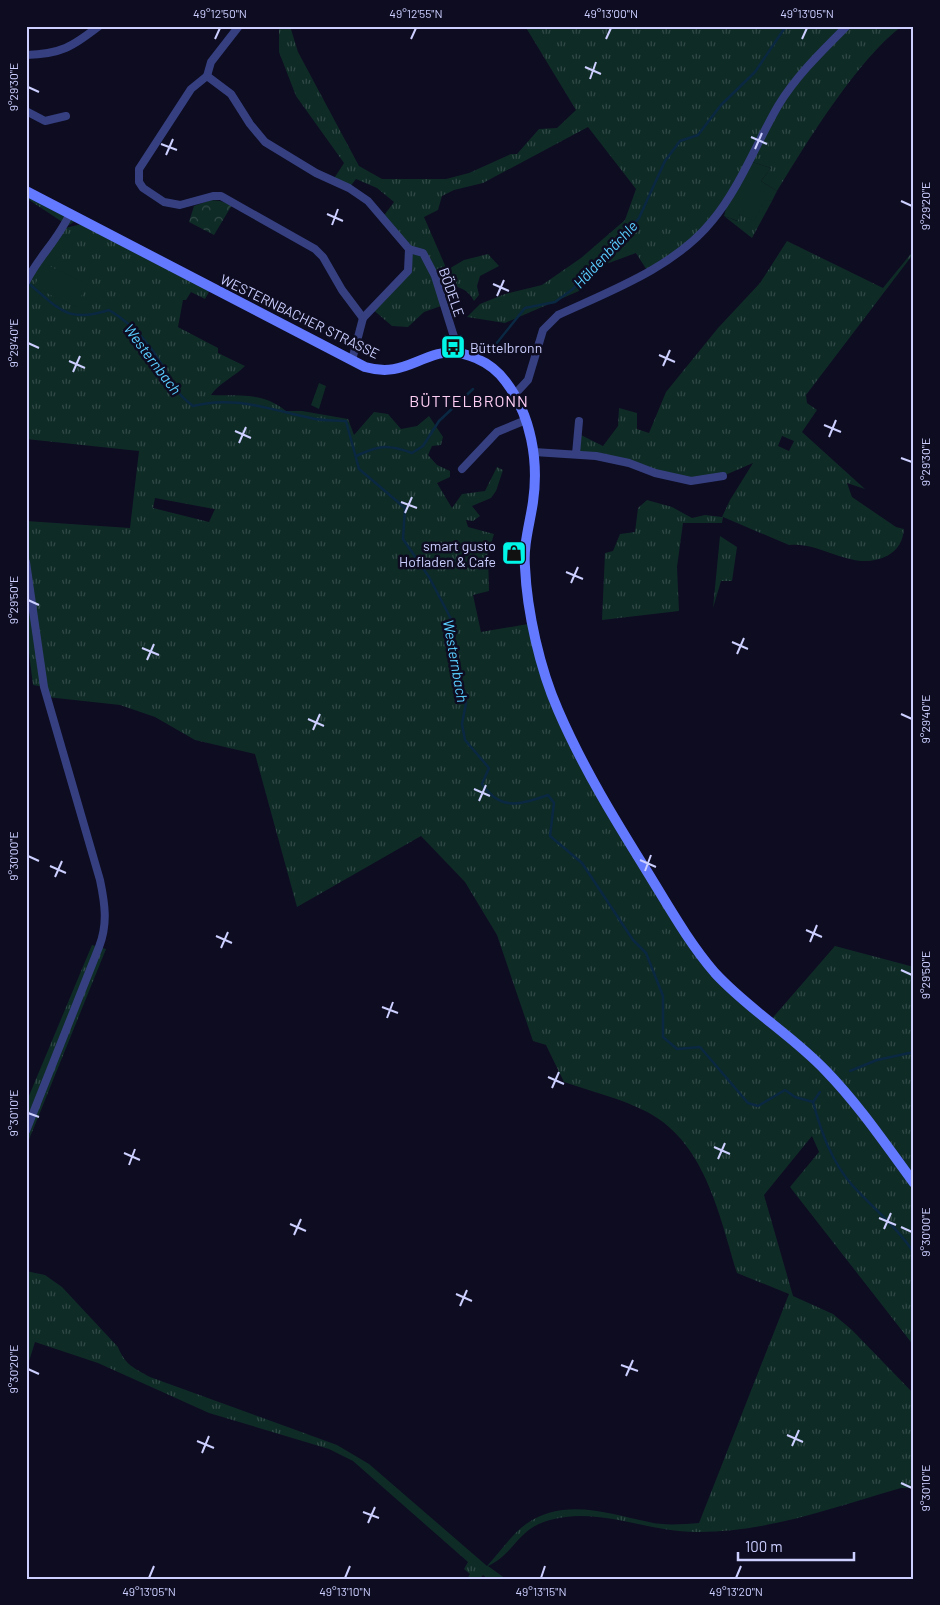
<svg xmlns="http://www.w3.org/2000/svg" width="940" height="1605" viewBox="0 0 940 1605" font-family="Barlow,sans-serif">
  <style>
    .grass { fill: url(#grass-tufts); fill-rule: evenodd }
    .park { fill: url(#park-crowns) }
    .garden { fill: #0f2b26 }
    .lines { fill: none; stroke-linecap: round; stroke-linejoin: round }
    .stream { stroke: #0a2842; stroke-width: 2.5 }
    .street { stroke: #364081; stroke-width: 8 }
    .secondary { stroke: #6379ff; stroke-width: 10 }
    .ticks { fill: none; stroke: #cccfff; stroke-width: 2 }
    .labels { text-anchor: middle; dominant-baseline: central; stroke-width: 5; stroke-linejoin: round; paint-order: stroke }
    .street-label { font-size: 14px; fill: #cccfff; stroke: #0d0c21 }
    .poi-label { font-size: 14px; fill: #cccfff; stroke: #0d0c21; text-anchor: start }
    .water-label { font-size: 15px; font-style: italic; fill: #5aceff; stroke: #0d0c21 }
    .quarter-label { font-size: 16px; letter-spacing: 1px; fill: #ffcef5; stroke: #0d0c21 }
    .neatline { fill: none; stroke: #cccfff; stroke-width: 2 }
    .ticks-label { font-size: 12px; text-anchor: middle; fill: #cccfff }
  </style>
  <defs>
    <pattern id="grass-tufts" width="24" height="20" patternUnits="userSpaceOnUse" patternTransform="scale(1.25)"><rect width="24" height="20" fill="#0f2b26"/><path d="M3 7l-1-3M5 7V3M7 7l1-3M15 17l-1-3M17 17v-4M19 17l1-3" fill="none" stroke="#314947"/></pattern>
    <pattern id="park-crowns" width="20" height="18" patternUnits="userSpaceOnUse" patternTransform="scale(1.25)"><rect width="20" height="18" fill="#0f2b26"/><path d="M2 6a3 3 0 1 1 6 0M12 15a3 3 0 1 1 6 0" fill="none" stroke="#314947"/></pattern>
  </defs>
  <rect width="100%" height="100%" fill="#0d0c21"/>
  <g class="grass">
    <path d="M 279,26 L 290,26 L 298,52 L 359,166 L 382,179 L 446,179 L 469,173 L 511,154 L 517,154 L 539,129 L 557,128 L 576,110 L 525,26 L 902,26 C 857,60 807,142 777,191 L 761,181 L 771,168 L 749,161 L 699,235 L 648,272 L 636,253 L 598,267 L 579,291 L 505,323 L 467,317 L 480,304 L 505,294 L 542,285 L 581,258 L 625,220 L 636,189 L 588,127 L 483,183 L 454,190 L 442,196 L 438,210 L 424,217 L 447,270 L 464,260 L 488,254 L 499,266 L 480,276 L 477,286 L 479,295 L 474,301 C 467,287 454,284 439,287 L 444,305 L 424,312 L 408,327 L 392,326 L 371,308 L 408,271 L 408,249 L 382,218 L 394,202 L 377,188 L 356,179 L 349,188 L 333,180 L 344,163 L 296,96 L 279,52 Z"/>
    <path d="M 26,191 L 79,218 L 65,228 L 82,224 L 210,290 L 205,299 L 191,292 L 186,300 L 183,300 L 178,327 L 218,348 L 218,353 L 245,366 C 234,377 219,383 211,395 C 239,396 263,392 286,411 L 302,411 L 348,419 L 354,435 L 374,412 L 388,414 L 401,429 L 417,426 L 429,416 L 443,437 L 441,445 L 432,446 L 428,455 L 437,465 L 450,471 L 450,477 L 437,483 L 452,508 L 462,494 L 485,491 L 497,467 L 503,470 L 496,491 L 491,498 L 472,506 L 480,516 L 473,521 L 466,520 L 468,527 L 494,534 L 488,554 L 489,591 L 473,595 L 481,632 L 528,624 L 574,746 L 693,946 L 769,1022 L 835,946 L 914,967 L 914,1346 L 790,1187 L 819,1152 L 812,1136 L 764,1195 L 793,1296 L 833,1314 L 852,1330 L 914,1394 L 914,1488 L 901,1488 C 835,1507 768,1532 699,1532 C 648,1533 600,1506 550,1520 C 516,1529 515,1554 488,1566 L 506,1579 L 488,1579 L 483,1575 L 480,1579 L 467,1579 L 470,1574 L 464,1569 L 468,1562 L 353,1461 L 329,1449 L 209,1413 L 98,1363 L 35,1342 L 26,1371 L 26,1271 L 45,1275 L 62,1287 L 118,1347 C 125,1365 134,1368 150,1377 L 337,1445 L 369,1464 L 487,1566 C 499,1553 512,1534 526,1524 C 565,1497 608,1514 649,1522 C 664,1526 684,1524 699,1523 L 789,1294 L 737,1273 C 719,1215 705,1139 643,1110 C 619,1098 590,1091 564,1082 L 546,1045 L 533,1041 L 497,935 L 465,882 L 421,836 L 297,907 L 255,754 L 195,740 L 155,717 L 120,705 L 47,697 L 44,687 L 33,685 L 26,629 L 26,521 L 130,528 L 139,451 L 26,439 L 26,282 L 64,223 L 26,198 ZM 155,498 L 214,509 L 215,509 L 209,522 L 153,508 Z"/>
    <polygon points="765,199 772,201 752,238 724,216 737,221 740,214"/>
    <path d="M 787,241 L 883,288 L 914,250 L 914,253 L 806,395 L 807,403 L 817,410 L 802,432 L 865,489 L 847,483 L 852,497 L 896,527 L 904,529 C 903,541 898,550 887,556 C 853,573 822,541 789,545 L 723,517 L 722,523 L 683,523 L 677,567 L 679,611 L 602,620 L 605,553 L 613,551 L 620,534 L 635,532 L 638,508 L 647,500 L 672,507 L 692,518 L 705,515 L 722,517 L 730,500 L 753,463 L 723,476 L 691,481 L 629,463 L 576,454 L 579,434 L 603,446 L 618,426 L 619,408 L 637,413 L 637,429 L 649,433 L 666,392 L 718,328 L 760,283 ZM 782,436 L 794,441 L 789,451 L 778,446 Z"/>
    <polygon points="720,536 737,547 732,581 721,581 713,608"/>
    <polygon points="92,945 106,949 26,1147 26,1103"/>
  </g>
  <polygon class="park" points="211,200 220,201 232,205 214,235 189,222 194,206"/>
  <g class="garden">
    <polygon points="749,161 771,168 761,181 777,191 772,201 765,200 754,221 740,214 738,221 724,216 729,197"/>
    <polygon points="45,264 87,284 76,307 34,287"/>
    <polygon points="319,383 326,386 319,409 311,405"/>
  </g>
  <g class="lines">
    <g class="stream">
      <path d="M 28,283 C 59,308 66,324 109,310 C 135,326 149,343 165,370 C 175,388 176,393 193,406 C 234,395 272,410 311,418 C 322,421 335,420 346,421 L 359,469 L 405,508 L 403,539 L 429,577 L 451,619 L 451,640 L 466,703 L 462,724 L 465,740 L 489,768 L 482,784 C 501,812 521,804 548,795 L 554,803 L 550,836 L 582,863 L 633,940 L 646,953 L 663,996 L 663,1037 L 677,1049 L 700,1047 L 748,1103 L 758,1106 L 785,1090 L 795,1097 L 813,1102 C 821,1131 831,1161 852,1185 C 873,1208 897,1227 914,1253"/>
      <polyline points="496,344 525,308 555,302 573,289 595,261 618,244 639,218 665,161 680,141 698,135 721,105 755,72 786,26"/>
      <path d="M 356,456 C 380,445 388,444 412,453 L 423,446 L 439,421 L 473,389"/>
      <polyline points="850,1071 877,1060 914,1052"/>
      <polyline points="813,1102 820,1092"/>
    </g>
    <g class="street">
      <polyline points="239,26 211,62 207,76 191,89 139,169 139,182 143,188 164,202 180,205 213,196 221,196 315,249 323,257 342,290 363,318"/>
      <path d="M 26,55 C 61,54 72,47 99,26"/>
      <polyline points="207,76 231,94 250,124 265,142 316,173 349,188 368,201 409,249 408,271 363,318 352,360"/>
      <polyline points="26,111 45,121 66,116"/>
      <polyline points="409,249 423,253 435,276 455,340 449,353"/>
      <path d="M 26,282 C 38,257 59,239 70,213"/>
      <path d="M 515,394 L 528,380 L 543,330 L 558,315 C 610,291 675,267 712,221 C 740,187 756,144 778,106 C 796,76 822,51 847,26"/>
      <polyline points="534,452 596,456 629,463 655,473 691,481 723,476"/>
      <polyline points="576,454 579,421"/>
      <polyline points="462,469 497,432 526,420"/>
      <path d="M 26,562 L 44,687 L 100,880 C 105,904 108,924 99,947 L 26,1131"/>
    </g>
    <path class="secondary" d="M 26,191 L 365,367 C 397,376 410,362 438,354 C 463,348 492,362 506,382 C 531,415 539,461 533,502 C 530,523 523,545 525,567 C 527,612 540,669 558,710 C 583,768 615,820 648,873 C 669,907 689,943 715,973 C 749,1010 792,1035 826,1071 C 859,1105 886,1145 914,1183"/>
  </g>
  <path class="ticks" d="M 215,39 L 220,28M 411,39 L 416,28M 606,39 L 611,28M 802,39 L 807,28M 585,67 L 601,74M 590,79 L 596,62M 28,87 L 39,92M 751,137 L 767,144M 161,144 L 177,150M 755,149 L 762,133M 166,155 L 173,139M 901,201 L 912,206M 327,214 L 343,221M 332,225 L 338,209M 493,284 L 509,291M 497,296 L 504,280M 28,343 L 39,348M 659,355 L 675,362M 69,361 L 85,368M 663,366 L 670,350M 73,372 L 80,356M 824,425 L 841,432M 235,431 L 251,438M 829,437 L 836,420M 239,443 L 246,427M 901,458 L 912,462M 401,502 L 417,508M 405,513 L 412,497M 566,572 L 583,579M 571,583 L 578,567M 28,600 L 39,605M 732,642 L 748,649M 142,648 L 159,655M 737,654 L 744,638M 147,660 L 154,644M 901,714 L 912,719M 308,719 L 324,726M 313,730 L 320,714M 474,789 L 490,796M 479,801 L 486,785M 28,856 L 39,861M 640,860 L 656,867M 50,866 L 66,873M 645,871 L 651,855M 55,877 L 62,861M 806,930 L 822,937M 216,936 L 232,943M 810,942 L 817,925M 221,948 L 228,932M 901,970 L 912,975M 382,1007 L 398,1013M 387,1018 L 393,1002M 548,1077 L 564,1084M 552,1088 L 559,1072M 28,1113 L 39,1117M 714,1147 L 730,1154M 124,1153 L 140,1160M 718,1159 L 725,1143M 129,1165 L 135,1149M 879,1218 L 896,1225M 290,1224 L 306,1231M 901,1227 L 912,1232M 884,1229 L 891,1213M 294,1235 L 301,1219M 456,1294 L 472,1301M 460,1306 L 467,1290M 621,1365 L 638,1371M 28,1369 L 39,1374M 626,1376 L 633,1360M 787,1435 L 803,1442M 197,1441 L 214,1448M 792,1446 L 799,1430M 202,1453 L 209,1436M 901,1483 L 912,1488M 363,1512 L 379,1518M 368,1523 L 375,1507M 149,1578 L 154,1566M 345,1578 L 350,1566M 541,1578 L 545,1566M 736,1578 L 741,1566"/>
  <defs>
    <symbol id="bus-square" viewBox="-11 -11 22 22"><rect x="-9" y="-9" width="18" height="18" rx="4" fill="#00f7e7" stroke="#0d0c21"/><path d="M-5-6H5V4H4V6H2V4H-2V6H-4V4H-5ZM-3.5-4V0h7V-4ZM-3.5 1.2v1.5H-2V1.2ZM2 1.2v1.5H3.5V1.2Z" fill="#111"/></symbol>
    <symbol id="shop-square" viewBox="-11 -11 22 22"><rect x="-9" y="-9" width="18" height="18" rx="4" fill="#00f7e7" stroke="#0d0c21"/><path d="M-5-2.5h2.3a2.7 3.5 0 0 1 5.4 0H5L5.5 6h-11ZM-1.5-2.5h3a1.5 2.3 0 0 0-3 0Z" fill="#111"/></symbol>
  </defs>
  <g fill-rule="evenodd">
    <use href="#bus-square" x="439" y="333" width="28" height="28"/>
    <use href="#shop-square" x="500" y="539" width="28" height="28"/>
  </g>
  <g class="labels">
    <g class="street-label">
      <text transform="translate(452 292) rotate(71)">BÖDELE</text>
      <text transform="translate(300 316) rotate(26)">WESTERNBACHER STRASSE</text>
    </g>
    <g class="poi-label">
      <text x="470" y="347">Büttelbronn</text>
      <text x="496" y="545" text-anchor="end">smart gusto<tspan x="496" dy="16">Hofladen &amp; Cafe</tspan></text>
    </g>
    <g class="water-label">
      <text transform="translate(605 254) rotate(-47)">Häldenbächle</text>
      <text transform="translate(153 359) rotate(53)">Westernbach</text>
      <text transform="translate(456 661) rotate(80)">Westernbach</text>
    </g>
    <g class="quarter-label">
      <text x="469" y="400">BÜTTELBRONN</text>
    </g>
  </g>
  <rect width="940" height="1605" fill="none" stroke="#0d0c21" stroke-width="55"/>
  <path d="M738 1552v8h116v-8" fill="none" stroke="#cccfff" stroke-width="2.5"/>
  <text x="745" y="1552" font-size="15" fill="#cccfff" stroke="#0d0c21" stroke-width="4" paint-order="stroke">100 m</text>
  <rect x="28" y="28" width="884" height="1550" class="neatline"/>
  <g class="ticks-label">
    <text x="220" y="18">49°12'50"N</text>
    <text x="416" y="18">49°12'55"N</text>
    <text x="611" y="18">49°13'00"N</text>
    <text x="807" y="18">49°13'05"N</text>
    <text transform="translate(14 87) rotate(-90)" y="4">9°29'30"E</text>
    <text transform="translate(926 206) rotate(-90)" y="4">9°29'20"E</text>
    <text transform="translate(14 343) rotate(-90)" y="4">9°29'40"E</text>
    <text transform="translate(926 462) rotate(-90)" y="4">9°29'30"E</text>
    <text transform="translate(14 600) rotate(-90)" y="4">9°29'50"E</text>
    <text transform="translate(926 719) rotate(-90)" y="4">9°29'40"E</text>
    <text transform="translate(14 856) rotate(-90)" y="4">9°30'00"E</text>
    <text transform="translate(926 975) rotate(-90)" y="4">9°29'50"E</text>
    <text transform="translate(14 1113) rotate(-90)" y="4">9°30'10"E</text>
    <text transform="translate(926 1232) rotate(-90)" y="4">9°30'00"E</text>
    <text transform="translate(14 1369) rotate(-90)" y="4">9°30'20"E</text>
    <text transform="translate(926 1488) rotate(-90)" y="4">9°30'10"E</text>
    <text x="149" y="1596">49°13'05"N</text>
    <text x="345" y="1596">49°13'10"N</text>
    <text x="541" y="1596">49°13'15"N</text>
    <text x="736" y="1596">49°13'20"N</text>
  </g>
</svg>
